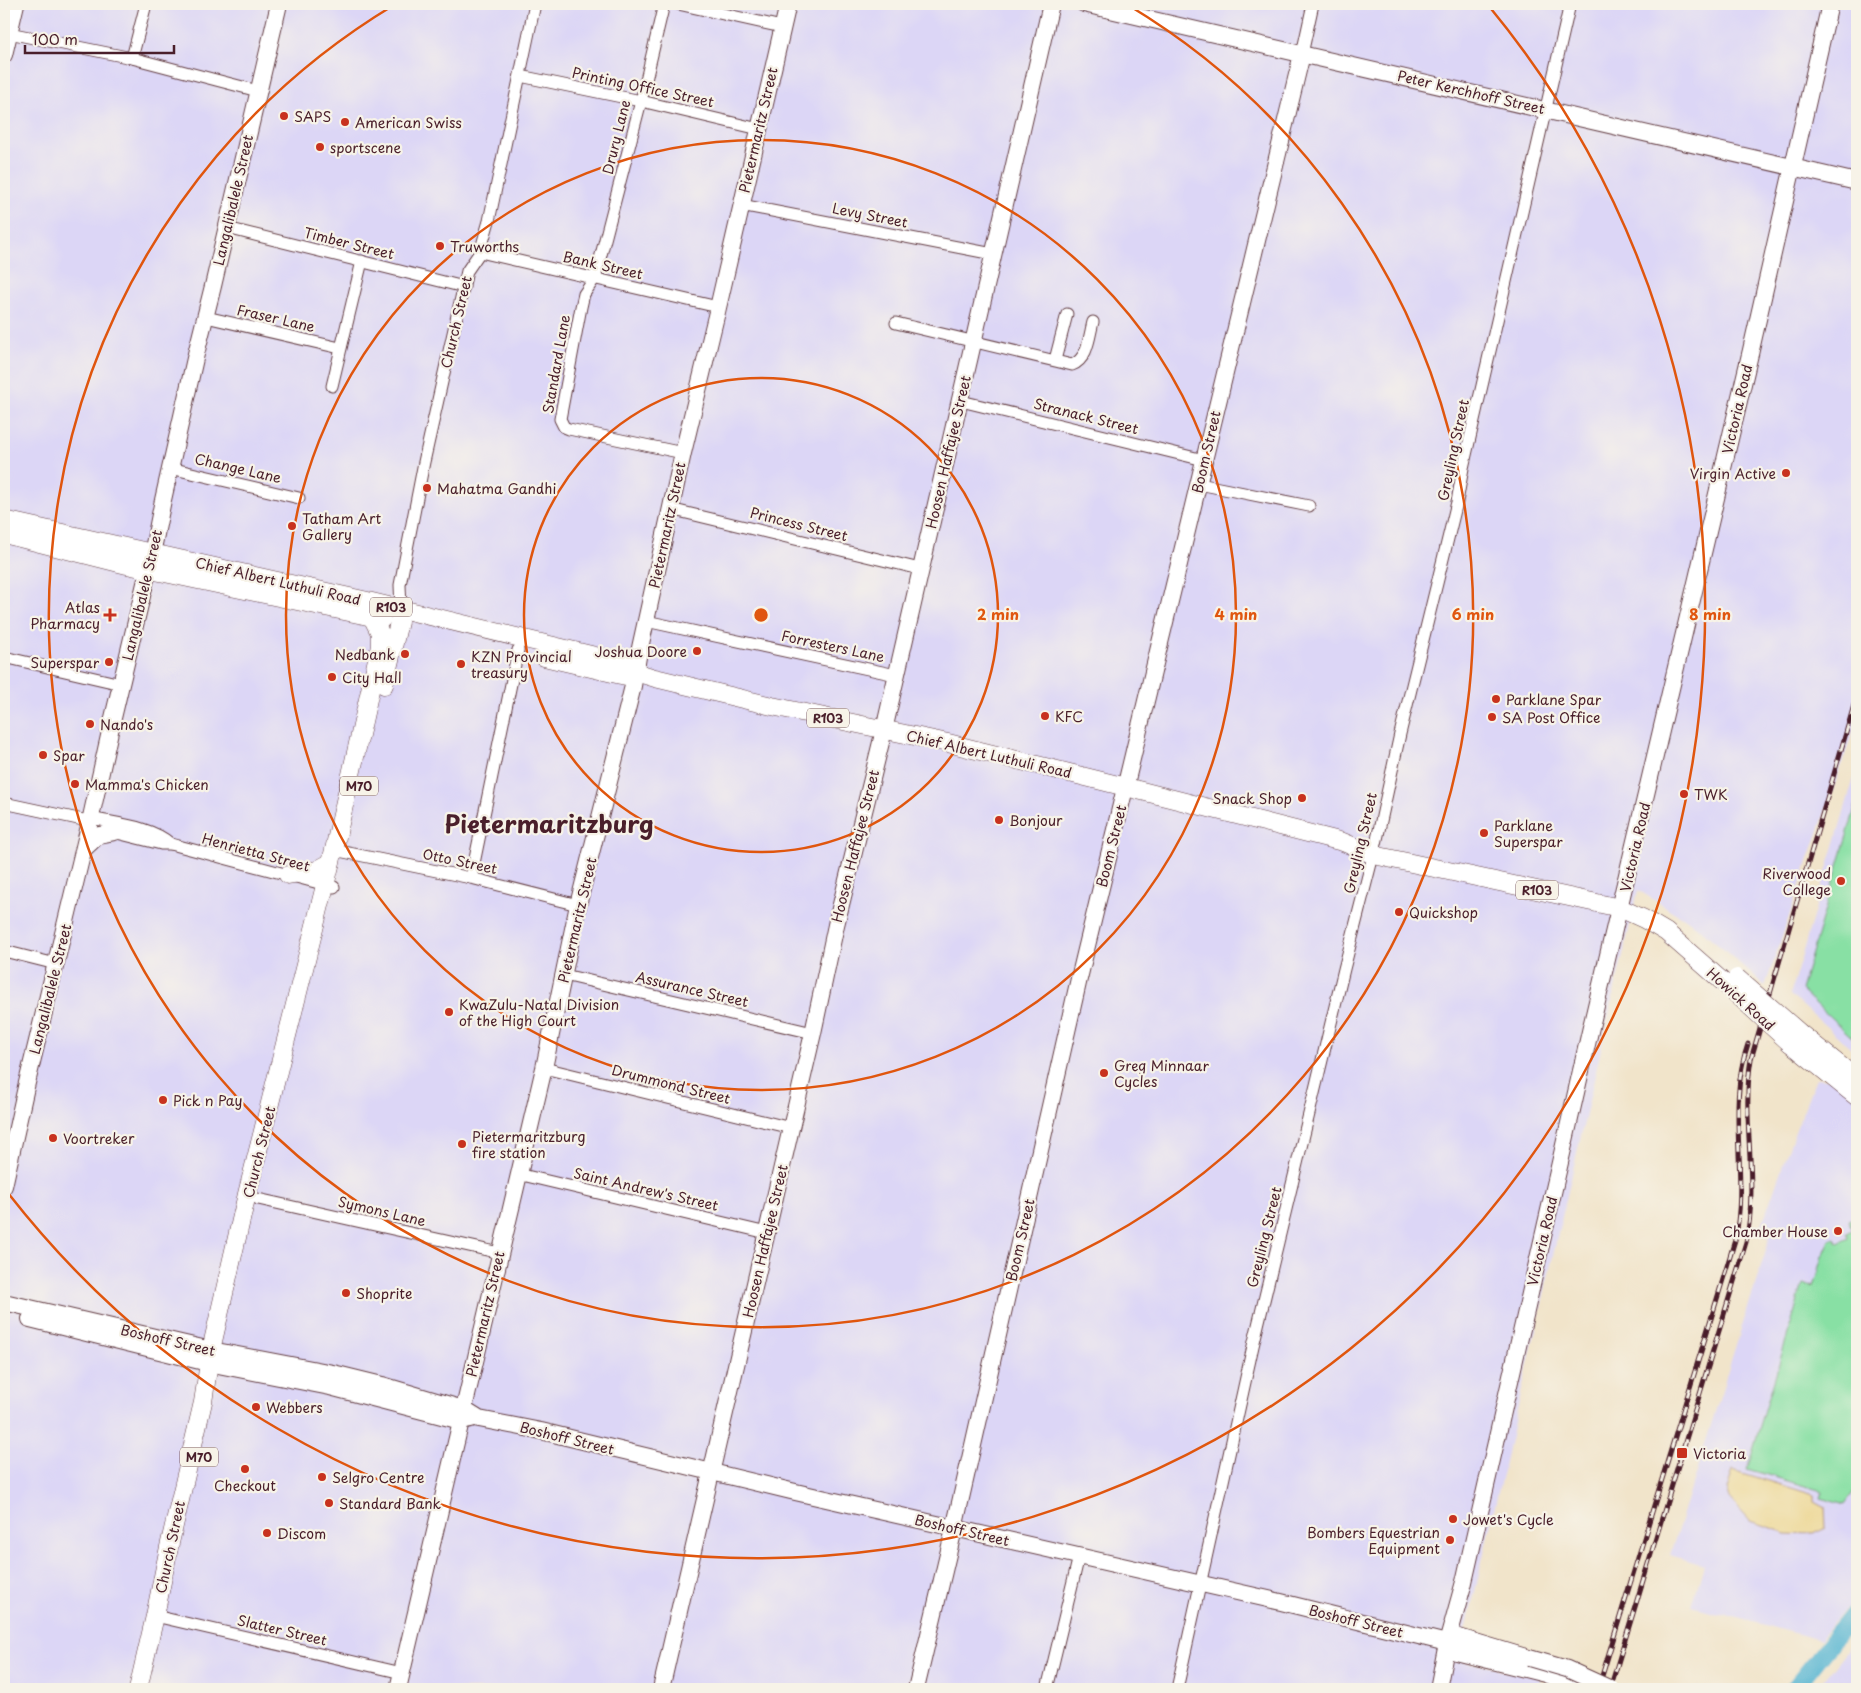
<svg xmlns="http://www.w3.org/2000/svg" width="1861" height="1693" viewBox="0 0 1861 1693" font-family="'Playpen Sans',sans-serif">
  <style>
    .built { fill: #dcd6f6 }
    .green { fill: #88e0a4; stroke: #698068 }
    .sand { fill: #eeda9e; stroke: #9c7c64 }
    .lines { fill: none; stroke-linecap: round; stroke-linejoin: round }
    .river { stroke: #53b4d1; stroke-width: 18 }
    .street-casing { stroke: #633d43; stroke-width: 13 }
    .secondary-casing { stroke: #633d43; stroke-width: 18 }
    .primary-casing { stroke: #633d43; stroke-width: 19 }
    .street { stroke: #fff; stroke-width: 11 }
    .secondary { stroke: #fff; stroke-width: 16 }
    .primary { stroke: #fff; stroke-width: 18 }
    .rail-casing { stroke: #4a1f2b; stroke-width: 5 }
    .rail { stroke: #f7f3e8; stroke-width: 3; stroke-dasharray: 9; stroke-linecap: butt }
    .secondary-bridge-casing { stroke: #633d43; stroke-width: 18; stroke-linecap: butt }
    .primary-bridge-casing { stroke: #633d43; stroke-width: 19; stroke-linecap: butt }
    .secondary-bridge { stroke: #fff; stroke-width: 16 }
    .primary-bridge { stroke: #fff; stroke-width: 18 }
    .ring { fill: none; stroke: #e0560e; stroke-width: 2.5 }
    .poi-dot { fill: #c8321e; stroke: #f7f3e8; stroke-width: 2 }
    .labels { text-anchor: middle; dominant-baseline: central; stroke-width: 4.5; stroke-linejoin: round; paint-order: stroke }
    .shield { fill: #f7f3e8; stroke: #7e5f64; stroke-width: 1 }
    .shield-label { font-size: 12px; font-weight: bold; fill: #4a1f2b }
    .street-label { font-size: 14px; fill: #4a1f2b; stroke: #f7f3e8 }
    .poi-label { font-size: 14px; fill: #4a1f2b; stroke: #f7f3e8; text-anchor: start }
    .town-label { font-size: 24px; font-weight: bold; fill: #4a1f2b; stroke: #f7f3e8 }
    .centre { fill: #e0560e; stroke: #f7f3e8; stroke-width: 2.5 }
    .ring-label { font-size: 15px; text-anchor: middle; font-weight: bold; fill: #e0560e; stroke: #f7f3e8; stroke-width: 4.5; stroke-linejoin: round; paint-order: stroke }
  </style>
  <rect width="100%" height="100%" fill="#f7f3e8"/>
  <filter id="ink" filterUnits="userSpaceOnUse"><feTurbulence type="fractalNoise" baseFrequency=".02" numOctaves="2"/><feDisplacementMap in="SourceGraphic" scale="10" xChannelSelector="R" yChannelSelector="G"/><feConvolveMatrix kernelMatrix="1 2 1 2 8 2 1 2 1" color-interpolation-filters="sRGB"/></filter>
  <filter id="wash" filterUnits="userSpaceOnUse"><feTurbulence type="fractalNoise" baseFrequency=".0096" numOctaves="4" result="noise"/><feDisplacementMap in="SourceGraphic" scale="20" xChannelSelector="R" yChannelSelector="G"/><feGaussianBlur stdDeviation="1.12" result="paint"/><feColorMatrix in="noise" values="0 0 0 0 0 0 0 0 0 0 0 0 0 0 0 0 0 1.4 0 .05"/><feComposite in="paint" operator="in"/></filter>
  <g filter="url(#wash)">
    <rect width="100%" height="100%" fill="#f1e4ca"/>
    <g class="built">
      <polygon points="4,4 1857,4 1857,720 1765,986 1698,927 1638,890 1459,1660 1541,1678 1538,1689 4,1689"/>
      <polygon points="1857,768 1857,1053 1790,995"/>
      <polygon points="1816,1078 1840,1080 1857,1096 1857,1597 1856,1596 1820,1640 1692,1606 1704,1565 1670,1555 1770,1238 1759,1233 1788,1150"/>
      <polygon points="1857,1638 1857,1689 1817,1689"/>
    </g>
    <g class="green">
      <polygon points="1857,802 1857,1042 1801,990"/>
      <polygon points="1857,1217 1857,1488 1845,1505 1820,1498 1822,1491 1747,1469 1803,1284 1814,1287 1823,1256 1830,1240 1835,1238 1838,1243 1849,1238 1847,1233 1853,1230 1848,1220"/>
    </g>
    <polygon class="sand" points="1733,1470 1814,1495 1814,1501 1825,1507 1826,1528 1813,1534 1786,1533 1750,1521 1730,1499 1727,1489"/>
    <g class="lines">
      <polyline class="river" points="1794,1689 1857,1610"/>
    </g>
  </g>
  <g filter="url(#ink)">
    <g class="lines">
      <defs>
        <g id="street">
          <polyline points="664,4 641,101 595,278 584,294 581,307 560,419 564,427 569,429 683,453"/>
          <polyline points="678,4 782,27"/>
          <polyline points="9,33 132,58 258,91"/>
          <polyline points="1302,54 1313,4"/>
          <polyline points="132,58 146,4"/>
          <polyline points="520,76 641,101 759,129"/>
          <polyline points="741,205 993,254"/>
          <polyline points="227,228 464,287"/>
          <polyline points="480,252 718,307"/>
          <polyline points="206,317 340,348"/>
          <path d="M 896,323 L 1072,365 C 1088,359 1089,337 1093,322"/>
          <polyline points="1055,360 1067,314"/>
          <polyline points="332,386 362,261"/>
          <polyline points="961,401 1204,460"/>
          <polyline points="170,468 299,498"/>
          <polyline points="1199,484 1309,506"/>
          <polyline points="670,509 920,569"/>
          <polyline points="401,609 400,585 424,462 467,271 480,252 489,221 535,4"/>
          <polyline points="646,621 896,675"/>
          <polyline points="4,657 121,684"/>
          <path d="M 4,803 L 83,820 L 91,818 C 117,824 151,826 171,844"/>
          <polyline points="109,831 161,844 171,844 334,887"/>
          <polyline points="334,850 471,878 578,905"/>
          <polyline points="471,878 518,650"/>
          <polyline points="4,951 56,964"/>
          <polyline points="564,975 813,1033"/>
          <polyline points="544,1068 791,1128"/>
          <polyline points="518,1174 767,1233"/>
          <polyline points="258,1199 500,1253"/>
          <polyline points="155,1616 402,1673"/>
          <polyline points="1047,1689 1079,1556"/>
          <polyline points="1177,1689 1253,1346 1344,969 1376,844 1400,734 1457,502 1463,468 1570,4"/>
        </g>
        <g id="secondary">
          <polyline points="1084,4 1857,182"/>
          <polyline points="4,55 16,4"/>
          <polyline points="84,849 99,835 115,832"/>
          <polyline points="4,1186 26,1087 89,826 113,718 152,554 163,500 196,354 213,286 279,4"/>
          <polyline points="4,1302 211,1350 333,1373 382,1385 463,1409 479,1419 541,1431 791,1491 1281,1602 1447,1643 1456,1652 1545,1674 1584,1689"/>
          <polyline points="30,1319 208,1363 330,1387 461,1421 471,1419"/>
          <polyline points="1447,1643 1459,1637 1529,1658"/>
          <polyline points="398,1689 544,1068 578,905 633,686 638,657 683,453 717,312 788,4"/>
          <polyline points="661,1689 813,1033 836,925 884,730 1051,4"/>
          <polyline points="916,1689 954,1529 1078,983 1302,54"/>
          <polyline points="1438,1689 1447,1643 1464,1582 1591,1027 1751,350 1830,4"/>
        </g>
        <g id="primary">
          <polyline points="4,520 372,602 624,663 628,665 635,672 655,678 772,706 948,743 1126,787 1343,842 1374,855 1620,908 1644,919 1666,932 1730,988"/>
          <polyline points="4,534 127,565 382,619"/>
          <polyline points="544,657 621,675 626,676 635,672"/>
          <polyline points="384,685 399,622"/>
          <polyline points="288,875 317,870 330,863"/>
          <polyline points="1801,1034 1857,1079"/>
          <polyline points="1789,1042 1857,1097"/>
          <polyline points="138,1689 155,1616 169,1547 203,1402 211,1350 247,1194 334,850 380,646 380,633 372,617"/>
        </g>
      </defs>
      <use href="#street" class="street-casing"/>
      <use href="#secondary" class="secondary-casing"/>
      <use href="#primary" class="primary-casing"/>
      <use href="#street" class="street"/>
      <use href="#secondary" class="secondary"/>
      <use href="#primary" class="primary"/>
      <defs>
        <g id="rail">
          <path d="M 1598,1689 L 1735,1240 C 1749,1175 1726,1107 1748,1044"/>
          <path d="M 1610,1689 L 1746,1242 C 1759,1181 1741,1119 1751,1059 L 1857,695"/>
        </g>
      </defs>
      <use href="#rail" class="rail-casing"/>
      <use href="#rail" class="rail"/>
      <defs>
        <polyline id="secondary-bridge" points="1529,1658 1567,1669 1611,1689"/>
        <g id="primary-bridge">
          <polyline points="1737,978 1801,1034"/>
          <polyline points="1730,988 1789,1042"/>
        </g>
      </defs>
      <use href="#secondary-bridge" class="secondary-bridge-casing"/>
      <use href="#primary-bridge" class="primary-bridge-casing"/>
      <use href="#secondary-bridge" class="secondary-bridge"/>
      <use href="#primary-bridge" class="primary-bridge"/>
    </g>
  </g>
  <g class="ring">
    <circle cx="761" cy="615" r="237"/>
    <circle cx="761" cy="615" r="475"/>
    <path d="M1128 5A712 712 0 1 1 394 5"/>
    <path d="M1488 5A949 949 0 1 1 8 1193"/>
  </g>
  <g class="poi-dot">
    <circle cx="284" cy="116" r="5"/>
    <circle cx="345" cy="122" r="5"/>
    <circle cx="320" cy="147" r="5"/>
    <circle cx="440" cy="246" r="5"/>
    <circle cx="1786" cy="473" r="5"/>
    <circle cx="427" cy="488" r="5"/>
    <circle cx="292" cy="526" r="5"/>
    <path d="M107.5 607.5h5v5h5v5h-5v5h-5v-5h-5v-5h5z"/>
    <circle cx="697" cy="651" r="5"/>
    <circle cx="405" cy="654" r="5"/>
    <circle cx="109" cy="662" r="5"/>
    <circle cx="461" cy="664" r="5"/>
    <circle cx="332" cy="677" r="5"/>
    <circle cx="1496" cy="699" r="5"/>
    <circle cx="1045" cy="716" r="5"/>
    <circle cx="1492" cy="717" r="5"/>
    <circle cx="90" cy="724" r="5"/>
    <circle cx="43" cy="755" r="5"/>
    <circle cx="75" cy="784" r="5"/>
    <circle cx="1684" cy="794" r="5"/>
    <circle cx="1302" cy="798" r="5"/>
    <circle cx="999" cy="820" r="5"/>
    <circle cx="1484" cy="833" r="5"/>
    <circle cx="1841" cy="881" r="5"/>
    <circle cx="1399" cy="912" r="5"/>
    <circle cx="449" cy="1012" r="5"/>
    <circle cx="1104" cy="1073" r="5"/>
    <circle cx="163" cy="1100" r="5"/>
    <circle cx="53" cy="1138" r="5"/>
    <circle cx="462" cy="1144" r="5"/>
    <circle cx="1838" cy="1231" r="5"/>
    <circle cx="346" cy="1293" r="5"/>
    <circle cx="256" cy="1407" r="5"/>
    <rect x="1676" y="1447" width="12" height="12" rx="2.5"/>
    <circle cx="245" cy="1469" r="5"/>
    <circle cx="322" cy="1477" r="5"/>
    <circle cx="329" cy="1503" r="5"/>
    <circle cx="1453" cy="1519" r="5"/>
    <circle cx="267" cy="1533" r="5"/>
    <circle cx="1450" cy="1540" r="5"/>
  </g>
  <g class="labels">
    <g class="shield">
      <rect x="370" y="597.5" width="42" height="19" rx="4"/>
      <rect x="807" y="708.5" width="42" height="19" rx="4"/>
      <rect x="340" y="776.5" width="38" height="19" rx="4"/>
      <rect x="1516" y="880.5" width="42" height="19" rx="4"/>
      <rect x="180" y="1447.5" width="38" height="19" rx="4"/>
    </g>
    <g class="shield-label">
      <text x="391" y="607">R103</text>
      <text x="828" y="718">R103</text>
      <text x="359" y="786">M70</text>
      <text x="1537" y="890">R103</text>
      <text x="199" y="1457">M70</text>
    </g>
    <g class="street-label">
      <text transform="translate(643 87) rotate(12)">Printing Office Street</text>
      <text transform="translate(1471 92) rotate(13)">Peter Kerchhoff Street</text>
      <text transform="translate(758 130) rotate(-77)">Pietermaritz Street</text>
      <text transform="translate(616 137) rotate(-76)">Drury Lane</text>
      <text transform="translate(233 200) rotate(-77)">Langalibalele Street</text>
      <text transform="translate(870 215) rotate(11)">Levy Street</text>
      <text transform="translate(349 243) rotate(14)">Timber Street</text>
      <text transform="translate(603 265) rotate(13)">Bank Street</text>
      <text transform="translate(276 318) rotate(13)">Fraser Lane</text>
      <text transform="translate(456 322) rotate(-77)">Church Street</text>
      <text transform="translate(556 364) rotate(-80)">Standard Lane</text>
      <text transform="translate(1737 409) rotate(-77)">Victoria Road</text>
      <text transform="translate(1086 416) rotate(14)">Stranack Street</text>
      <text transform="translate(1453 450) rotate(-78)">Greyling Street</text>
      <text transform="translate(948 452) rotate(-77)">Hoosen Haffajee Street</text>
      <text transform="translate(1206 452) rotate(-77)">Boom Street</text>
      <text transform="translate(238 468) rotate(13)">Change Lane</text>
      <text transform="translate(799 524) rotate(14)">Princess Street</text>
      <text transform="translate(667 525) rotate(-78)">Pietermaritz Street</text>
      <text transform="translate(278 581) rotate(13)">Chief Albert Luthuli Road</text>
      <text transform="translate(142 595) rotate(-77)">Langalibalele Street</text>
      <text transform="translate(833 646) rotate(12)">Forresters Lane</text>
      <text transform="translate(989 754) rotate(13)">Chief Albert Luthuli Road</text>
      <text transform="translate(1360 843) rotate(-77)">Greyling Street</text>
      <text transform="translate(855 846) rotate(-76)">Hoosen Haffajee Street</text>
      <text transform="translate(1111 846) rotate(-76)">Boom Street</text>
      <text transform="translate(1635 847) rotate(-77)">Victoria Road</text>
      <text transform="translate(256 852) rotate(15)">Henrietta Street</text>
      <text transform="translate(460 861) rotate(12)">Otto Street</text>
      <text transform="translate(577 920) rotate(-77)">Pietermaritz Street</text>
      <text transform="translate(50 989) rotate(-76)">Langalibalele Street</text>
      <text transform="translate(692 989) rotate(13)">Assurance Street</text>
      <text transform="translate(1741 999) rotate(42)">Howick Road</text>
      <text transform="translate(671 1084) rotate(14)">Drummond Street</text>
      <text transform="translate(259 1152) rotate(-76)">Church Street</text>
      <text transform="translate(646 1189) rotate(13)">Saint Andrew's Street</text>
      <text transform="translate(382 1211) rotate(13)">Symons Lane</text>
      <text transform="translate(1264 1237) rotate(-76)">Greyling Street</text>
      <text transform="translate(1020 1240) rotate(-77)">Boom Street</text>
      <text transform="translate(765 1241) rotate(-77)">Hoosen Haffajee Street</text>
      <text transform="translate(1542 1241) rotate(-77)">Victoria Road</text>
      <text transform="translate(485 1314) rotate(-77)">Pietermaritz Street</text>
      <text transform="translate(168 1340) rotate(13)">Boshoff Street</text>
      <text transform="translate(567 1438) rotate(14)">Boshoff Street</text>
      <text transform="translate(962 1530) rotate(13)">Boshoff Street</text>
      <text transform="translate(170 1547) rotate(-78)">Church Street</text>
      <text transform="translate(1356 1621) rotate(14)">Boshoff Street</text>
      <text transform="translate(282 1630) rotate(13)">Slatter Street</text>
    </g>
    <g class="poi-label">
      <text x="294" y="116">SAPS</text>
      <text x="355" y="122">American Swiss</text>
      <text x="330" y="147">sportscene</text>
      <text x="450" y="246">Truworths</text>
      <text x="1776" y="473" text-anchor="end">Virgin Active</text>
      <text x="437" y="488">Mahatma Gandhi</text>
      <text x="302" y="518">Tatham Art<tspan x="302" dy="16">Gallery</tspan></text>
      <text x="100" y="607" text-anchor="end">Atlas<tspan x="100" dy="16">Pharmacy</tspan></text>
      <text x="687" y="651" text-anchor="end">Joshua Doore</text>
      <text x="395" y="654" text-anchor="end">Nedbank</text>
      <text x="471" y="656">KZN Provincial<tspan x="471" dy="16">treasury</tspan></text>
      <text x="99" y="662" text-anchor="end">Superspar</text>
      <text x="342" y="677">City Hall</text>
      <text x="1506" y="699">Parklane Spar</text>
      <text x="1055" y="716">KFC</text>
      <text x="1502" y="717">SA Post Office</text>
      <text x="100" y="724">Nando's</text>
      <text x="53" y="755">Spar</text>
      <text x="85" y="784">Mamma's Chicken</text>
      <text x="1694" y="794">TWK</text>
      <text x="1292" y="798" text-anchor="end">Snack Shop</text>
      <text x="1009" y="820">Bonjour</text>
      <text x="1494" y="825">Parklane<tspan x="1494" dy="16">Superspar</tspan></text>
      <text x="1831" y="873" text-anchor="end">Riverwood<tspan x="1831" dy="16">College</tspan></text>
      <text x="1409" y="912">Quickshop</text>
      <text x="459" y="1004">KwaZulu-Natal Division<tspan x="459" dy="16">of the High Court</tspan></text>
      <text x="1114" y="1065">Greg Minnaar<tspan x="1114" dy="16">Cycles</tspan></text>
      <text x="173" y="1100">Pick n Pay</text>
      <text x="472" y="1136">Pietermaritzburg<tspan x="472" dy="16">fire station</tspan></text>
      <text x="63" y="1138">Voortreker</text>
      <text x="1828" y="1231" text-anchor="end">Chamber House</text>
      <text x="356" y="1293">Shoprite</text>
      <text x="266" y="1407">Webbers</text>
      <text x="1693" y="1453">Victoria</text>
      <text x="332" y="1477">Selgro Centre</text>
      <text x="245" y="1485" text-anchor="middle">Checkout</text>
      <text x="339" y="1503">Standard Bank</text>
      <text x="1463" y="1519">Jowet's Cycle</text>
      <text x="1440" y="1532" text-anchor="end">Bombers Equestrian<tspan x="1440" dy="16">Equipment</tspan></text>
      <text x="277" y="1533">Discom</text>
    </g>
    <g class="town-label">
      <text x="549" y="823">Pietermaritzburg</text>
    </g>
  </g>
  <circle cx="761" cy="615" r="8" class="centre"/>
  <g class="ring-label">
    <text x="998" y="620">2 min</text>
    <text x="1236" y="620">4 min</text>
    <text x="1473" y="620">6 min</text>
    <text x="1710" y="620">8 min</text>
  </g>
  <rect width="1861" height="1693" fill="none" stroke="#f7f3e8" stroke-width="20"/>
  <path d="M25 45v8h149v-8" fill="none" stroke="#4a1f2b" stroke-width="2.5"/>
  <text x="32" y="45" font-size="15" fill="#4a1f2b" stroke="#f7f3e8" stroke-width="4" paint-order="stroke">100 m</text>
</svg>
